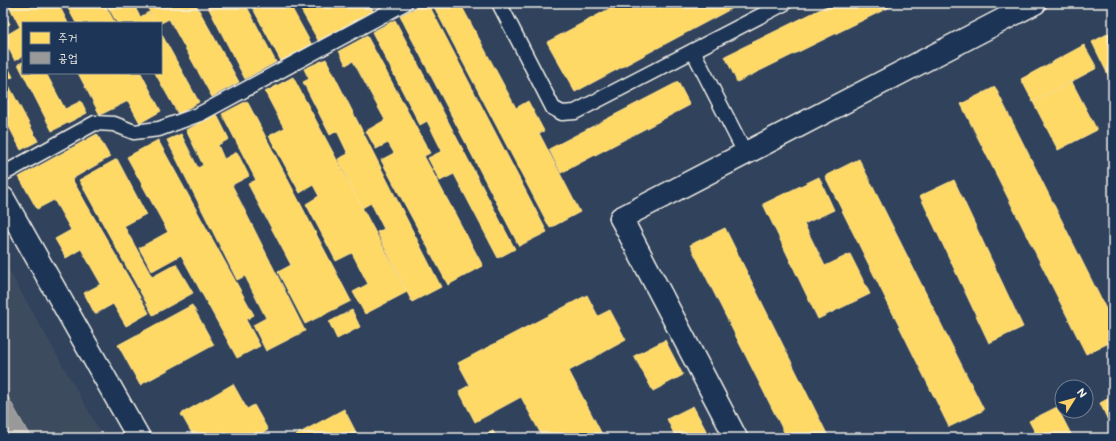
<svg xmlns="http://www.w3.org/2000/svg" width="1116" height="441" viewBox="0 0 1116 441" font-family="'Balsamiq Sans','Poor Story',sans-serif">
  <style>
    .built { fill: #3d4b5f }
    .homes { fill: #ffd966; stroke: #fce08d }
    .industry { fill: #999; stroke: #b4b3b1 }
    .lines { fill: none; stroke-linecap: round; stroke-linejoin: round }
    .service-casing { stroke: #f4f1e8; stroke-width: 17 }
    .minor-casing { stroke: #f4f1e8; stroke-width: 25 }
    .tertiary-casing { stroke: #f4f1e8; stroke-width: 25 }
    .service { stroke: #1d3557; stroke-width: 14 }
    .minor { stroke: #1d3557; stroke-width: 22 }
    .tertiary { stroke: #1d3557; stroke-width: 22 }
  </style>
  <rect width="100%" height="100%" fill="#30425c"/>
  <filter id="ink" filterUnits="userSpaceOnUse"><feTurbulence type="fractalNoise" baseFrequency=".025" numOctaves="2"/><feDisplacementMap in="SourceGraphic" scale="8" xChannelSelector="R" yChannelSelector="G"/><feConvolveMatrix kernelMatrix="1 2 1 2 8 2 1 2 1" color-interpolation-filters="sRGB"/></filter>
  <g filter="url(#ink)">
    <polygon class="built" points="3,260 104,438 3,438"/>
    <g class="homes">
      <polygon points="15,3 58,3 68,23 23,23 23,56 15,61 3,37 20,27 9,6"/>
      <polygon points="65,3 104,3 115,23 76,23"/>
      <polygon points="106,3 133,3 140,17 149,12 156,23 117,23"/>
      <polygon points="145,3 195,3 239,82 212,97 169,19 161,23 156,23"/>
      <polygon points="206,3 245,3 276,62 245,79"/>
      <polygon points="250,3 289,3 313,47 282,63"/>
      <polygon points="297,3 369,3 374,12 319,42"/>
      <polygon points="424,3 428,3 547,232 519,246 400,16"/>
      <polygon points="432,3 460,3 516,108 528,101 544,131 539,133 580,212 550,228"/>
      <polygon points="620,3 742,3 575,92 547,42"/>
      <polygon points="833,3 898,3 737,82 725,56"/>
      <polygon points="3,12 10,24 3,27"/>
      <polygon points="395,20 515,249 498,258 454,174 440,181 428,158 442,151 427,121 420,125 372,32"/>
      <polygon points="1113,31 1113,85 1092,42"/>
      <polygon points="161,33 199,102 178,114 155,73 161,73"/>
      <polygon points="367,36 430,153 424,156 483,266 448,285 381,160 394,153 388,143 376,149 366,131 385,120 353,61 346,65 339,51"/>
      <polygon points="1084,45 1097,68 1033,102 1021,79"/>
      <polygon points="3,57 13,77 6,80 38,141 21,150 3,115"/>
      <polygon points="326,59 441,287 412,302 377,232 384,229 371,203 362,208 338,159 348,154 337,131 330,135 303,82 309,79 304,69"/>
      <polygon points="23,62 23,73 46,73 65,109 81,101 87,113 52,131 18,64"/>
      <polygon points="78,73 141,73 161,111 140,123 128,101 100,115"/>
      <polygon points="293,77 407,292 365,314 353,292 368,284 352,253 336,261 306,204 319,196 313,185 300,193 269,136 284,128 265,92"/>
      <polygon points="678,82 690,105 561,173 549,149"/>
      <polygon points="1072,82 1097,130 1058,150 1033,102"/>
      <polygon points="995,87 1113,323 1113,341 1086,354 961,104"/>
      <polygon points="247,101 351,301 305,324 278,272 291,265 248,184 256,180 222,114"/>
      <polygon points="217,115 229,139 218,145 224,159 237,152 249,176 232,185 305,331 266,351 253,325 266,318 245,276 237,280 167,140 181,134 198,168 203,165 186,130"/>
      <polygon points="97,134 110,157 72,179 149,313 126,326 113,304 95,314 84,293 101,284 81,249 66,258 55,239 71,230 54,200 37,209 19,177"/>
      <polygon points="158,140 254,315 246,320 260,346 237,358 181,255 152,271 139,248 168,232 127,157"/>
      <polygon points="117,159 146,214 124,226 152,277 176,264 193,293 153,315 79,180"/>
      <polygon points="859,159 984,410 949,427 825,176"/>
      <polygon points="819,177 834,210 804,224 825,266 850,254 870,294 818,319 763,204"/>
      <polygon points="954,180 1023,327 989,343 920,196"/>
      <polygon points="725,228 829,438 787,438 690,245"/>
      <polygon points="587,295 598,316 610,310 626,340 569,371 604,438 543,438 521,397 475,422 459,391 470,385 458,363"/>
      <polygon points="192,305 214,345 140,385 118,345"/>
      <polygon points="352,310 360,327 337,339 329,322"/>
      <polygon points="665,340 683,375 653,391 634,356"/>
      <polygon points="233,384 247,409 254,405 268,430 260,434 263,438 192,438 194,437 181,414"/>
      <polygon points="1113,396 1113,431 1100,403"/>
      <polygon points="693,406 710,438 676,438 667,419"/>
      <polygon points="1057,407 1073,438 1038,438 1029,421"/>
      <polygon points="344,409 359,438 297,438 296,435"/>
      <polygon points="493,431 497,438 480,438"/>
    </g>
    <polygon class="industry" points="3,388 31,438 3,438"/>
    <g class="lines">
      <defs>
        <g id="service">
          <polyline points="499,3 553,108 562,113 575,112 785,3"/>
          <polyline points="693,51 745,153"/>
          <polyline points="3,174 95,123 114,124 134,132 159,129 200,114 405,3"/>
        </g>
        <g id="minor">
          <polyline points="3,198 139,438"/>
          <polyline points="621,218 736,438"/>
        </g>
        <polyline id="tertiary" points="621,218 1035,3"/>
      </defs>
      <use href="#service" class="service-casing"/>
      <use href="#minor" class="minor-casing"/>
      <use href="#tertiary" class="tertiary-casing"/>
      <use href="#service" class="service"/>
      <use href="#minor" class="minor"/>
      <use href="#tertiary" class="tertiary"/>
    </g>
  </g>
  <rect width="1116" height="441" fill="none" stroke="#1d3557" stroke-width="16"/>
  <rect x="8" y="8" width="1100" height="425" fill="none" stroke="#f4f1e8" stroke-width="1.5" filter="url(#ink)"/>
  <rect x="22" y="22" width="140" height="52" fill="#1d3557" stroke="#738091"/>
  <rect x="30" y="32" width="20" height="12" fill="#ffd966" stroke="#738091"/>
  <text x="58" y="42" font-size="12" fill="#f4f1e8">주거</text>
  <rect x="30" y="52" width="20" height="12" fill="#999999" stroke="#738091"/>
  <text x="58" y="62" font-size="12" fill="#f4f1e8">공업</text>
  <g transform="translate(1074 399) rotate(53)"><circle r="19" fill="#1d3557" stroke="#738091"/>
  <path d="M0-3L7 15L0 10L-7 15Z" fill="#ffd166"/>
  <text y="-6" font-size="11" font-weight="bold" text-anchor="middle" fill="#f4f1e8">N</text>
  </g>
</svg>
